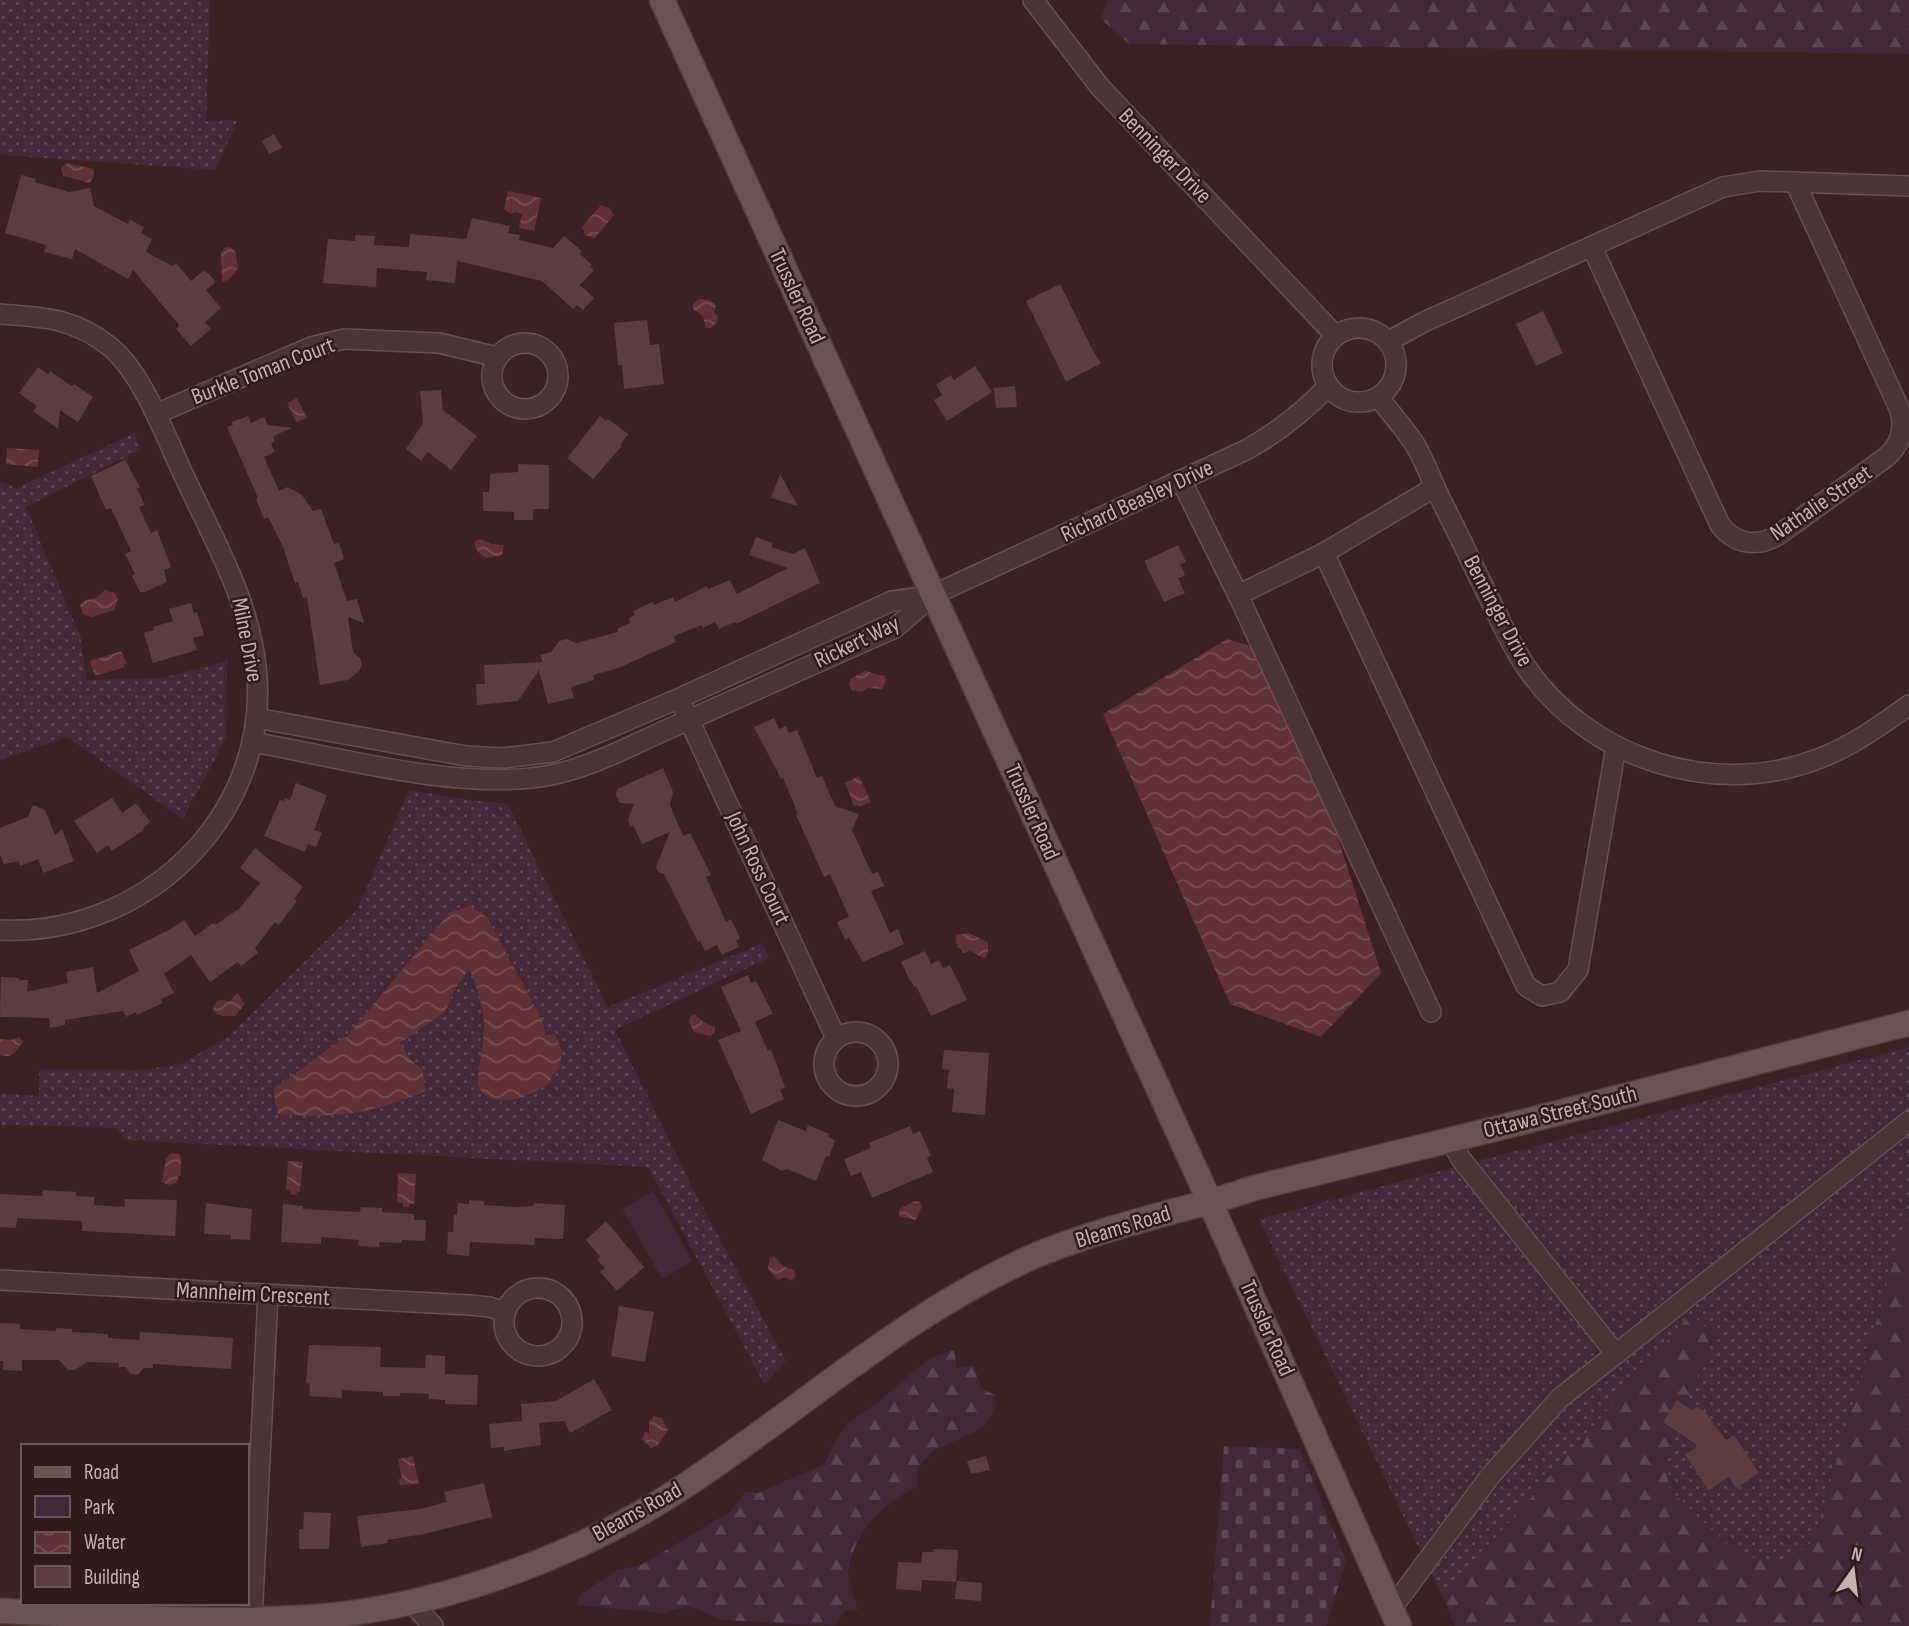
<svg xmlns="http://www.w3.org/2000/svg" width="1909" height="1626" viewBox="0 0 1909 1626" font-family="'Sofia Sans Condensed',sans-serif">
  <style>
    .green { fill: url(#green-dots) }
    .forest { fill: url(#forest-firs) }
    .cemetery { fill: url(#cemetery-stones) }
    .pitch { fill: #422838 }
    .water { fill: url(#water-waves) }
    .building { fill: #5b3d3f }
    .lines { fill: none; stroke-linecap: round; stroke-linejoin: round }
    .minor-casing { stroke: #665051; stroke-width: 22 }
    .major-casing { stroke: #543e3f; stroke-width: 27 }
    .minor { stroke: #4b3536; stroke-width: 19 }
    .major { stroke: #6b5354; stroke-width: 24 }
    .labels { text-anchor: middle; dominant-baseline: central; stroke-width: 5; stroke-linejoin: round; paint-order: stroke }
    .street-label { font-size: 23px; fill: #c7b0b1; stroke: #301a1c }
  </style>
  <defs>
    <pattern id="green-dots" width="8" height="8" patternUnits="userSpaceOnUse" patternTransform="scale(1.75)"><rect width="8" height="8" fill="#422838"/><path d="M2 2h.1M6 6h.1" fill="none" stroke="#5c4552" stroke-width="1.8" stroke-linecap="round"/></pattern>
    <pattern id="forest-firs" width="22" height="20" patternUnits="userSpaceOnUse" patternTransform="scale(1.75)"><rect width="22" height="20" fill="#422838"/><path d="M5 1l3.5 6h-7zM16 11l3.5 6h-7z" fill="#5c4552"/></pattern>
    <pattern id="cemetery-stones" width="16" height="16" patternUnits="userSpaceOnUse" patternTransform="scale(1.75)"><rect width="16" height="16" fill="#422838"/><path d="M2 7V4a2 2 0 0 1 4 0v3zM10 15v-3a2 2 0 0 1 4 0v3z" fill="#5c4552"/></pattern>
    <pattern id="water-waves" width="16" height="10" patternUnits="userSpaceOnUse" patternTransform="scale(1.75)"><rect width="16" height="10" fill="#613235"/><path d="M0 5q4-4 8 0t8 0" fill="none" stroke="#764d50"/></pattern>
  </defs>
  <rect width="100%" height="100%" fill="#3b2123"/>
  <g class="green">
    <polygon points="0,0 210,0 206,121 238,120 215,170 0,155"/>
    <polygon points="135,433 140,450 26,507 80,635 87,680 162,678 227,661 226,738 183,819 67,737 0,760 0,481 16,488"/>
    <polygon points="409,790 470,800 508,804 608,1007 763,943 769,958 615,1030 693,1189 786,1361 764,1384 648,1167 125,1140 117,1128 0,1125 0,1093 39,1096 39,1069 137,1070 179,1065 228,1037 357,910"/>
    <polygon points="1909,1047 1909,1208 1814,1540 1786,1564 1738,1555 1670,1490 1664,1461 1714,1335 1691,1314 1443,1598 1259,1219"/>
  </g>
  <g class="forest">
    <polygon points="1108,0 1909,0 1909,54 1129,44 1101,19"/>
    <polygon points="1909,1208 1909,1626 1455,1626 1443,1598 1691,1314 1714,1334 1664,1460 1670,1490 1738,1555 1787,1564 1814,1540"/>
    <path d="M 955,1350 L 956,1368 L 974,1366 L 981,1389 L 996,1395 L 993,1411 L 984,1427 L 933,1451 L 917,1469 L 917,1487 C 882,1502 853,1534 848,1573 C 847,1583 855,1599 858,1610 L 845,1611 L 835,1626 L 722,1620 L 689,1606 L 663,1613 L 577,1605 L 580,1595 L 617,1570 L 641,1565 L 730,1512 L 745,1492 L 758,1493 L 825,1464 L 830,1450 L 847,1424 L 877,1403 L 930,1358 Z"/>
  </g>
  <polygon class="cemetery" points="1224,1446 1300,1449 1346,1561 1326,1626 1210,1626"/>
  <polygon class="pitch" points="653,1191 693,1261 662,1279 622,1209"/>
  <g class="water">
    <polygon points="67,163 94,169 94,175 90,183 63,176 61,168"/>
    <polygon points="508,191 541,198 534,231 519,228 522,214 516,212 510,214 504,209"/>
    <polygon points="601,205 609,208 614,215 594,239 590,236 585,236 584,230 581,228"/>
    <polygon points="230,247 235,251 238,268 230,279 222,282 221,253 225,248"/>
    <polygon points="699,299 711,301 716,305 714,312 718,317 717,322 711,328 706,328 703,316 693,309 693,304"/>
    <polygon points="297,398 307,418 296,422 287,403"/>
    <polygon points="7,448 39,450 38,467 6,464"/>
    <path d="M 480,539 L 492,544 L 504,545 L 502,555 L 486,558 C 479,553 474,550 475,541 Z"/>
    <polygon points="105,590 115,593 118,599 114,610 92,617 83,614 80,605 85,600 96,598"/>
    <polygon points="1227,639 1251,646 1309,747 1381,973 1321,1037 1230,1004 1103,714"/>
    <polygon points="121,651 127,663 124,664 125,667 95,676 90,661"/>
    <polygon points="865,671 884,676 886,680 882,689 867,688 862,692 852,690 849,685 850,679"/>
    <polygon points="859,776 871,802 859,807 857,805 854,806 845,783"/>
    <path d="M 469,906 L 487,917 L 543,1022 L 545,1035 L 555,1034 L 562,1051 L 559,1069 L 553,1074 L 549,1084 C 540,1088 530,1095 520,1098 C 504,1103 478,1101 478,1080 C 479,1062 484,1044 484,1026 C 484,1008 477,985 469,969 L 455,989 L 445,1012 L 400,1043 L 410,1059 L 423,1070 L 425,1091 C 373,1114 335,1119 278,1114 L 273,1089 L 348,1035 L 449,913 Z"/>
    <polygon points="969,933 988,942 988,950 985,959 971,951 963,953 962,950 957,947 956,935"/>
    <polygon points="237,993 245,1004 235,1016 222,1016 214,1012 213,1007 218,1000 230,1001"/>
    <polygon points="694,1014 705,1023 715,1027 715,1033 710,1036 694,1032 689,1022 690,1017"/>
    <path d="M 19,1037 L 23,1042 C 16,1050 14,1059 0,1055 L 0,1039 L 11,1040 Z"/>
    <polygon points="171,1153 179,1154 181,1158 181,1176 179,1176 176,1183 168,1185 162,1182 166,1159"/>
    <polygon points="288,1161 303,1162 300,1192 297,1192 296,1195 290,1194 290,1191 286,1190"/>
    <polygon points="398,1173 416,1174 414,1204 409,1204 409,1207 403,1207 403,1203 397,1203"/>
    <polygon points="915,1201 920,1202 922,1206 916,1220 899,1216 899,1209"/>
    <polygon points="774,1256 784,1267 794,1270 795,1277 792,1281 785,1277 778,1280 768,1269 770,1258"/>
    <polygon points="654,1416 662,1418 668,1430 658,1445 651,1448 642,1439 645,1432 649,1433 649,1422"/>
    <polygon points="413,1456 419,1484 400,1485 399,1479 402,1478 398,1459"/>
  </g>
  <g class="building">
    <polygon points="274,134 282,148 269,154 262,141"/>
    <polygon points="21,175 36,179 35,182 69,192 90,188 94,206 128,224 130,220 144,227 141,233 152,239 146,252 172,266 176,263 191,281 203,271 208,273 216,282 206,290 221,308 205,322 211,329 191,346 176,329 179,325 133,270 128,279 75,249 72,259 44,252 46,245 5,233"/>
    <polygon points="472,218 510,226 508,233 520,235 519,240 553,248 564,236 582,251 580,254 592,265 590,267 594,270 580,285 594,298 583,310 577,305 573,309 542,281 457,261 455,283 426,280 427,272 377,268 376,287 323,283 328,239 355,241 355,235 375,236 374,245 409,247 410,234 466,239"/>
    <polygon points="1060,284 1092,349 1101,363 1066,382 1026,301"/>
    <polygon points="1543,311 1563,353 1536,366 1516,324"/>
    <polygon points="647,320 650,345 659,344 664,384 624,389 622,365 618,365 614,323"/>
    <polygon points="975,366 992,392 947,421 934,400 942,395 936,385 951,375 954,380"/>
    <polygon points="38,367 48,374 50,371 72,386 74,384 93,397 78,422 60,410 58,429 33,411 37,406 19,393"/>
    <polygon points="1015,386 1017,407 996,408 994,388"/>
    <polygon points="441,390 443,410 477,436 451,470 428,452 421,461 406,449 423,423 420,391"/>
    <polygon points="248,416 251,423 264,417 268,425 292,428 273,436 275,442 271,443 275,452 264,457 279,491 288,487 302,495 313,511 321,509 334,544 339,543 344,559 334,563 347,601 357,599 364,623 348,617 353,652 361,659 362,665 359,671 348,680 320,685 307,597 303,598 298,582 295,583 283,547 268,517 264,519 256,499 258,498 227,427 233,425 232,422"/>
    <polygon points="600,416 606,421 608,419 628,434 620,445 622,446 593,479 567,458"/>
    <polygon points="125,460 140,487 137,489 145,505 139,507 151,533 157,530 171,567 164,570 167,582 145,592 140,592 132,576 135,574 125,554 131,551 111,508 106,510 91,476"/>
    <polygon points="518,464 549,465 549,509 533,509 533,520 514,520 514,512 483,511 483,492 489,492 490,474 518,472"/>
    <polygon points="780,474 798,506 771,498"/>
    <polygon points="756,537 773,543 771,547 793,554 805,548 820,583 736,624 735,622 719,629 715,622 703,628 702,625 674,636 676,642 616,669 593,675 594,680 571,687 574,698 548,704 539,670 518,701 477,705 476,684 485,684 484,665 543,662 540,655 551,652 559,641 567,639 576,643 618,632 617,629 630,623 629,618 635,615 633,611 652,602 654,605 673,597 675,602 707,586 708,589 730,580 737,594 788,568 749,555"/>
    <polygon points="1178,545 1186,562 1180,564 1185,575 1178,578 1185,593 1164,602 1144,561"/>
    <polygon points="191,603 194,613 197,612 204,635 193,638 197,650 153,663 144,633 154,630 153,627 173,621 169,609"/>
    <polygon points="774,718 779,729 786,726 789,733 797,730 817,778 822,776 835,806 859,814 852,830 872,874 878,872 884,886 871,891 890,933 898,929 904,944 863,962 849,938 845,940 837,922 849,917 830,874 824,877 796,815 798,814 783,778 781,779 754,727"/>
    <polygon points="663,768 673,792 670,805 683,836 690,833 711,875 706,877 726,922 731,919 740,938 736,941 739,947 722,955 717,945 705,951 700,941 698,942 664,874 659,873 656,867 670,832 642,844 634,827 630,826 628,819 634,804 620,803 616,795 617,789"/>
    <polygon points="296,783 327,795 314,830 322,833 316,847 308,844 305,852 264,836 280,800 284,801 285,798 290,800"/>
    <polygon points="112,798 122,813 136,803 150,822 143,828 144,830 112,851 108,845 97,853 74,821"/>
    <polygon points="33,805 45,810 55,835 62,829 74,861 43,873 38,859 20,866 19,861 4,864 0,855 0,828 28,817"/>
    <polygon points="255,848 303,887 294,899 297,901 279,925 275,922 255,948 258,953 241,966 238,962 210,982 191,955 164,974 174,993 161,999 163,1003 137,1015 136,1012 126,1017 123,1011 65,1020 65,1025 50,1028 49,1018 0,1017 1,977 19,978 19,980 28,980 27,992 68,983 66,972 93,967 97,993 139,971 129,950 169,930 184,920 195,936 213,923 215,925 240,908 260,883 240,868"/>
    <polygon points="925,951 931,964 939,960 943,968 950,965 967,1000 931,1016 916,986 914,987 911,980 910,981 901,962"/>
    <polygon points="748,975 751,983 756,981 771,1010 772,1014 755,1022 768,1051 771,1050 785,1087 780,1090 784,1099 751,1114 718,1040 741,1031 721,987"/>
    <polygon points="944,1050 989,1053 985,1115 952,1112 954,1089 947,1088 949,1070 942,1069"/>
    <polygon points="778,1120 806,1131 808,1125 829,1134 828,1137 835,1140 829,1157 826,1156 816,1181 787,1169 782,1171 762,1160"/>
    <polygon points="910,1126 913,1134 920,1131 931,1156 927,1158 933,1172 872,1198 861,1172 851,1176 844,1159 871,1148 869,1143"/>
    <polygon points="43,1190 76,1192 76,1196 94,1197 94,1205 125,1207 125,1199 177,1200 175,1236 82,1231 82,1221 17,1218 16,1228 0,1227 0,1194 42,1196"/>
    <polygon points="469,1200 484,1201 484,1205 515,1207 533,1206 534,1203 565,1205 563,1239 535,1238 534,1245 470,1242 469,1256 447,1254 448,1232 453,1232 454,1215 457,1215 458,1203 469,1204"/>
    <polygon points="206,1203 252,1209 250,1240 231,1239 231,1235 204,1234"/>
    <polygon points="283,1204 303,1206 303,1209 360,1212 361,1207 382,1208 382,1212 414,1214 414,1220 426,1220 425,1241 402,1240 402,1243 379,1242 379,1247 358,1246 359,1240 321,1237 321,1244 281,1242"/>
    <polygon points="606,1221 644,1267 617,1291 600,1272 605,1268 597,1260 600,1256 586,1240"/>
    <polygon points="619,1306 654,1312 645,1362 611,1356"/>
    <polygon points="0,1323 20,1324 20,1329 56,1331 56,1328 72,1329 72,1332 108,1334 108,1338 139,1340 140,1332 233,1338 231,1369 153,1364 153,1368 144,1368 138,1375 130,1374 126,1367 119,1367 119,1363 87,1362 75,1370 68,1370 59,1360 22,1360 22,1371 3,1370 3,1361 0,1361"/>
    <polygon points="309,1345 381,1347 380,1367 425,1368 426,1355 445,1356 445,1374 478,1375 477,1405 445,1404 445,1400 429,1399 429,1394 400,1393 400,1396 383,1396 383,1392 342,1390 342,1398 309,1396 310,1384 306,1383"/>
    <polygon points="594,1379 612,1410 570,1433 564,1421 539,1423 541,1445 504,1451 504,1447 491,1448 489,1424 522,1421 521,1404 556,1401"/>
    <polygon points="1677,1400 1693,1411 1696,1406 1706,1413 1726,1440 1734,1435 1759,1473 1736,1488 1729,1477 1708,1490 1685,1454 1699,1446 1663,1422"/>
    <polygon points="986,1456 990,1470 971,1474 967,1461"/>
    <polygon points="484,1483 492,1517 424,1534 387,1540 388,1543 361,1547 357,1516 420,1509 447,1502 444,1492"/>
    <polygon points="304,1512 331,1513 329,1549 299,1549 299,1529 303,1529"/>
    <polygon points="933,1549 958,1550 956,1582 922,1580 921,1591 896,1589 898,1562 921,1563 922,1552 933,1552"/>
    <polygon points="957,1581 982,1583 981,1601 955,1599"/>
  </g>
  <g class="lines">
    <defs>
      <g id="minor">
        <polyline points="1033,0 1100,87 1335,335"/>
        <path d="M 1592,247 L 1720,525 C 1735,544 1757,548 1778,535 L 1885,458 C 1901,445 1906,428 1899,408 L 1795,182"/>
        <path d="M 0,314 C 43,317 74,318 109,346 C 142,371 167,440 185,478 C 215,542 252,605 257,676 C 267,820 142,937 0,930"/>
        <circle cx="1359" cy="365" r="37"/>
        <polyline points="1389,341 1424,322 1723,187 1760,181 1909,186"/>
        <circle cx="525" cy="376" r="33"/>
        <path d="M 1378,397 C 1390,412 1403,427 1414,443 C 1424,459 1431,479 1439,496 C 1456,529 1472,563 1488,596 C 1500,620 1511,645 1526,667 C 1589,759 1713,799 1818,759 C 1852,746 1880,726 1909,705"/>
        <polyline points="156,414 311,347 344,339 439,343 497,357"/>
        <polyline points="1181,480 1238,595 1324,553"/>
        <polyline points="1435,487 1324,553 1526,986 1542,996 1560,992 1578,970 1616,746"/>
        <polyline points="1238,595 1431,1012"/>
        <polyline points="684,709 836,1038"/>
        <polyline points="256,718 466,756 503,758 553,752 680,698 892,601 932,596"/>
        <path d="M 252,742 C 338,757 445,787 531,778 C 578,774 624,749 666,730 C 743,696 819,662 895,628 L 933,595 L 1246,450 C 1278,432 1303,413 1328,386"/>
        <circle cx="856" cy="1064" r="32"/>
        <polyline points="1451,1140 1461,1159 1616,1354 1909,1121"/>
        <polyline points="0,1280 469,1305 490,1307 505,1312"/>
        <circle cx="538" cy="1322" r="34"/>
        <polyline points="412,1603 433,1626"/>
        <polyline points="1392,1608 1491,1475 1560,1398 1616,1354"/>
        <polyline points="252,1620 268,1295"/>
      </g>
      <g id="major">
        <polyline points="662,0 1210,1202 1399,1626"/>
        <path d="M 0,1611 C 112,1616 226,1626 337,1615 C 455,1601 581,1554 680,1489 C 800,1411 906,1311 1039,1254 C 1093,1232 1149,1218 1205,1203 C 1222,1199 1238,1193 1254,1188 C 1307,1175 1360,1162 1413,1149 C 1579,1109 1744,1065 1909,1023"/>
      </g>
    </defs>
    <use href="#minor" class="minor-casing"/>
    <use href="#major" class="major-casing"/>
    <use href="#minor" class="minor"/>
    <use href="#major" class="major"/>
  </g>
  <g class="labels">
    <g class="street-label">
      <text transform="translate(1165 156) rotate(46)">Benninger Drive</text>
      <text transform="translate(797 296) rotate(65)">Trussler Road</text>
      <text transform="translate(263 371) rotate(-21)">Burkle Toman Court</text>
      <text transform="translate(1137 501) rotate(-25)">Richard Beasley Drive</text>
      <text transform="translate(1821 503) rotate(-34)">Nathalie Street</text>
      <text transform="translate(1498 611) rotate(62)">Benninger Drive</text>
      <text transform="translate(247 640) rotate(79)">Milne Drive</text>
      <text transform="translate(857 642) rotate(-26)">Rickert Way</text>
      <text transform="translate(1032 812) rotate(66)">Trussler Road</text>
      <text transform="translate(758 868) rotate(65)">John Ross Court</text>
      <text transform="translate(1560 1112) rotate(-14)">Ottawa Street South</text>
      <text transform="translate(1123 1227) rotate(-17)">Bleams Road</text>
      <text transform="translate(253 1294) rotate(3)">Mannheim Crescent</text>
      <text transform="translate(1267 1328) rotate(66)">Trussler Road</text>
      <text transform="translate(637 1512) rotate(-29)">Bleams Road</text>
    </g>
  </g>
  <rect x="21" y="1444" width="228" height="161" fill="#301a1c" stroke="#6c5658" stroke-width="2"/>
  <rect x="35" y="1467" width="35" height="10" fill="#6b5354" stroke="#6c5658" stroke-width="2"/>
  <text x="84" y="1479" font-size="21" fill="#c7b0b1">Road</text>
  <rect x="35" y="1496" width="35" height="21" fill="#422838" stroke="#6c5658" stroke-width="2"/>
  <text x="84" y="1514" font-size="21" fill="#c7b0b1">Park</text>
  <rect x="35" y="1532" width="35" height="21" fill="url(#water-waves)" stroke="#6c5658" stroke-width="2"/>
  <text x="84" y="1549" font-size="21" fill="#c7b0b1">Water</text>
  <rect x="35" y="1566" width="35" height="21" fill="#5b3d3f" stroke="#6c5658" stroke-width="2"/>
  <text x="84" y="1584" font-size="21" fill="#c7b0b1">Building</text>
  <g transform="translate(1853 1570) rotate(14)" stroke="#301a1c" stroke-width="5" paint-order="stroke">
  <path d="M0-5L12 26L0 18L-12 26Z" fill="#c7b0b1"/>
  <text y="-10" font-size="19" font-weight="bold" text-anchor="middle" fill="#c7b0b1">N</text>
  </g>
</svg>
